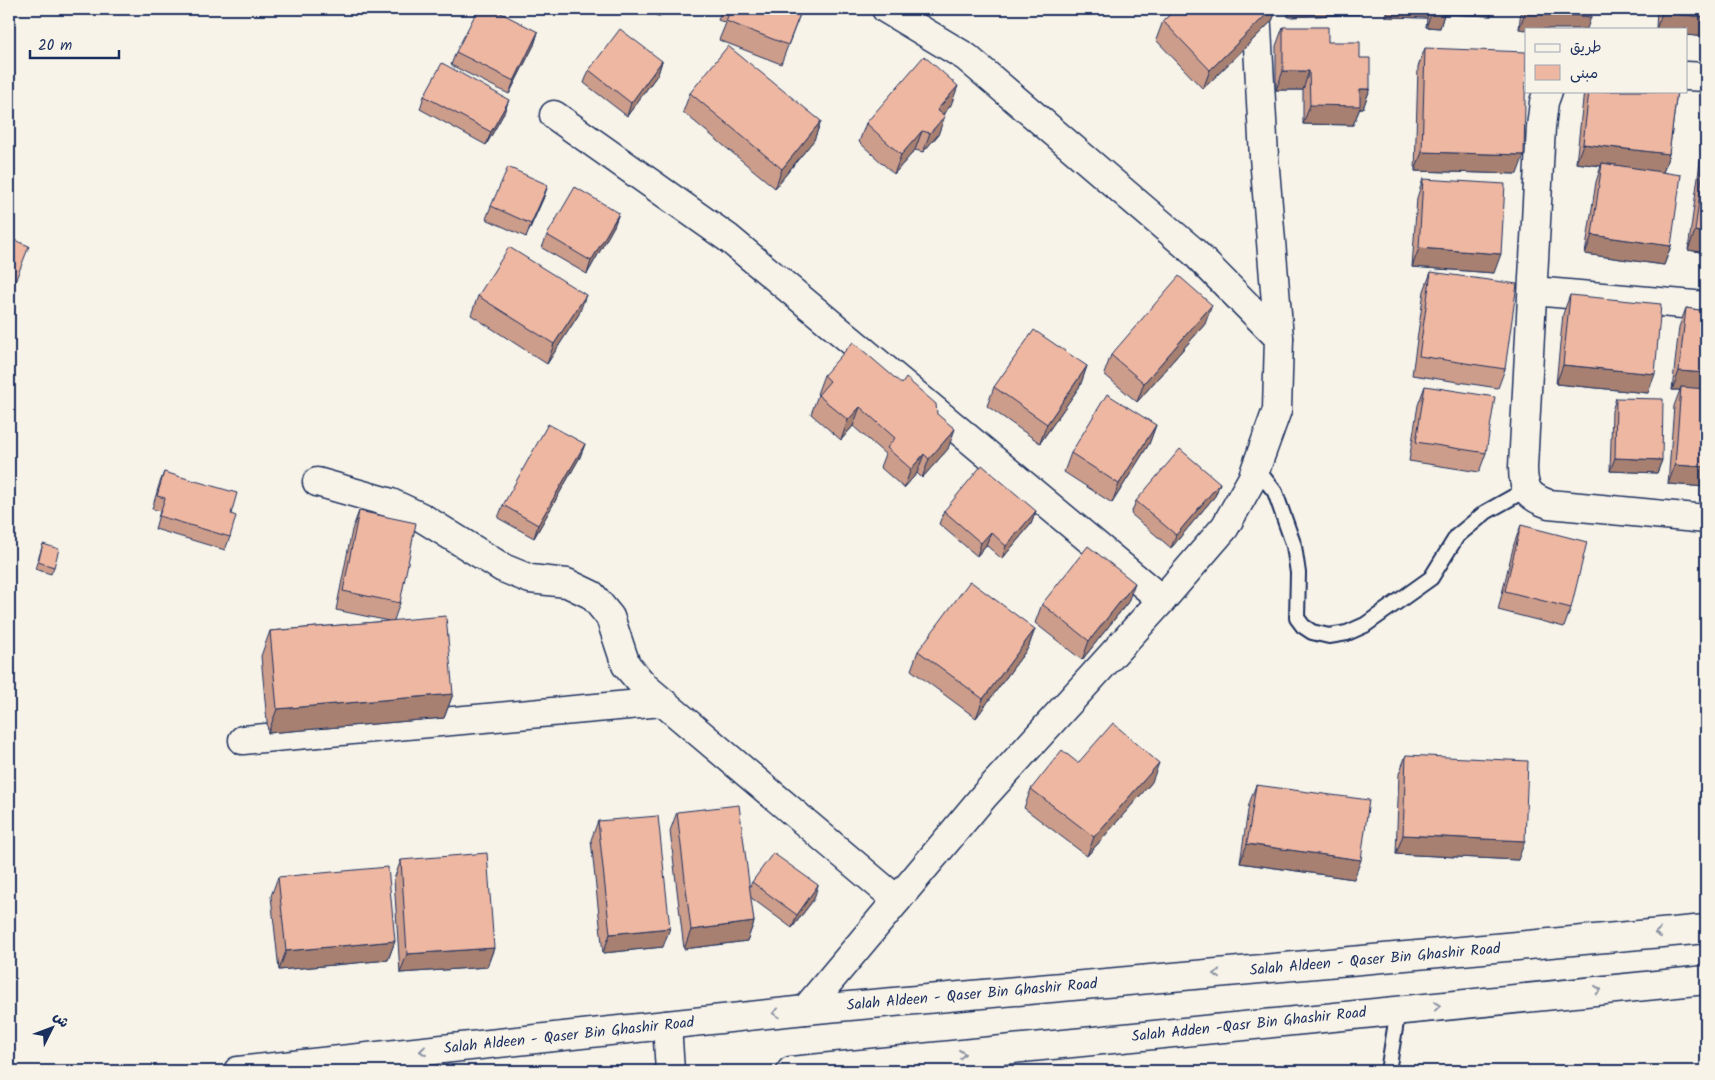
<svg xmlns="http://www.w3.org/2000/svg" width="1715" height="1080" viewBox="0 0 1715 1080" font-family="Kalam,'Playpen Sans Arabic',sans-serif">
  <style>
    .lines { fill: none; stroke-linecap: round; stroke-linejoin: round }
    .service-casing { stroke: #1b2f5e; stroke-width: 18 }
    .minor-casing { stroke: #1b2f5e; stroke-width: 31 }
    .trunk-casing { stroke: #1b2f5e; stroke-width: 31 }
    .service { stroke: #f7f3e8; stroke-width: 14 }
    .minor { stroke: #f7f3e8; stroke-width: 28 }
    .trunk { stroke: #f7f3e8; stroke-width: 28 }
    .wall { fill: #cd9d8b; stroke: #1b2f5e }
    .shaded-wall { fill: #a78071; stroke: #1b2f5e }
    .building { fill: #eeb7a2; stroke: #1b2f5e }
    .oneway { stroke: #8991a3 }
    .labels { text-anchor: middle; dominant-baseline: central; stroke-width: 4; stroke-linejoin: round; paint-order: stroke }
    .street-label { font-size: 15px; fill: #1b2f5e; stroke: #f7f3e8 }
  </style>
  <rect width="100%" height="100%" fill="#f7f3e8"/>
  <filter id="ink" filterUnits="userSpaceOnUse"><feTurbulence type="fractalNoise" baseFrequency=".02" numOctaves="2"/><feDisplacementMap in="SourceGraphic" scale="10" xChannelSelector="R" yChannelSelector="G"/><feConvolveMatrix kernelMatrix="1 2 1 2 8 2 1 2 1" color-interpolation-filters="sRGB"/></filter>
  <g filter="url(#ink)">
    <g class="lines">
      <defs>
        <g id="service">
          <polyline points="1256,468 1275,492 1294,546 1298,573 1297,618 1303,626 1312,632 1329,636 1347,633 1365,625 1431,578 1457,536 1486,512 1527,489"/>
          <polyline points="1388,1071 1398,1010"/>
        </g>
        <g id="minor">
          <polyline points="1256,9 1264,157 1279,338"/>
          <polyline points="1686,76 1706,77"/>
          <path d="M 1548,91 L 1544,102 L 1541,127 L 1523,467 C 1523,489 1528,497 1549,504 L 1706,519"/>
          <polyline points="554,115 728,238 1162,600"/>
          <polyline points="1533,291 1706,306"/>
          <polyline points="317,482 391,503 421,517 503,568 530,579 567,583 592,595 610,617 626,665 645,687 897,900"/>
          <polyline points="243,740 662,702"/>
          <polyline points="805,1010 984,796 1162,600 1225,527 1252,479 1277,410 1279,338 1194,252 966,57 886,9"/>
        </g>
        <g id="trunk">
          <polyline points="667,1025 670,1071"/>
          <polyline points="238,1071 805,1010 1706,929"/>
          <polyline points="791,1071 1706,980"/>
        </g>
      </defs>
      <use href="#service" class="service-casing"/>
      <use href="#minor" class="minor-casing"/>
      <use href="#trunk" class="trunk-casing"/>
      <use href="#service" class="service"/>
      <use href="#minor" class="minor"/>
      <use href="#trunk" class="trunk"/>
    </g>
    <g class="wall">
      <polygon points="643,9 664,9 660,17"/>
      <polygon points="722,9 802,9 781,64 719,40 726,23 718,20"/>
      <polygon points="1150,9 1163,9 1154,15"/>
      <polygon points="1176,9 1277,9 1272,21 1203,89 1156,40 1163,21"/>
      <polygon points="1287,9 1361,9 1359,14 1288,17"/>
      <polygon points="1386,9 1494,9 1491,16 1444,14 1440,28 1426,27 1427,18 1386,17"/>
      <polygon points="1521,9 1592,9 1519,29"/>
      <polygon points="1657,9 1706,9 1706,37 1686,35 1686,29 1656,29"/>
      <polygon points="1283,27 1328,42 1360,58 1370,89 1363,108 1360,108 1353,125 1303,124 1303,90 1276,90 1276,46"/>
      <polygon points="538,32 534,45 509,94 451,65 456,52"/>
      <polygon points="1425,48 1517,174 1415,171 1418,67"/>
      <polygon points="662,61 658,74 627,116 584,83 589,70"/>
      <polygon points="1584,91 1677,91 1669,154 1663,172 1671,246 1664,265 1585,254 1596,182 1601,166 1576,163"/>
      <polygon points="690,93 821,121 814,140 775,188 683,112"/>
      <polygon points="424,96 504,113 486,145 420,109"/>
      <polygon points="951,105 943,115 938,135 923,152 915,150 894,174 859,142 866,123"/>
      <polygon points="1706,144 1706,253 1688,250 1700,162"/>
      <polygon points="1423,179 1494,273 1412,267 1417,198"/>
      <polygon points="548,185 543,199 526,237 486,219 491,206"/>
      <polygon points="619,213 614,226 587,274 542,248 547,235"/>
      <polygon points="1431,272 1505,369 1498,388 1412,375 1424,291"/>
      <polygon points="1570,295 1648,393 1556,384 1563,314"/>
      <polygon points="478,296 579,314 547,364 471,315"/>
      <polygon points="1686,308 1706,311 1706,487 1668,484 1674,406 1680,390 1672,390 1679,327"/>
      <polygon points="1205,324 1137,402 1104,374 1111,355"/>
      <polygon points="1087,366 1080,386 1040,443 987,406 994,387"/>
      <polygon points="824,375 902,384 937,414 948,449 922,478 917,473 904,488 880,467 885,454 853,426 841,440 811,414 818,395 817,394"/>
      <polygon points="1425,386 1486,453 1479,472 1409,461 1418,405"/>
      <polygon points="1616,398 1662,460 1657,473 1610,471 1612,411"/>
      <polygon points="1156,425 1149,444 1112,503 1064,472 1071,453"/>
      <polygon points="585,444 580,457 534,538 498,518 503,505"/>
      <polygon points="164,472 231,514 230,537 225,550 155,529 160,511 152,509 159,485"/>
      <polygon points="1220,483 1215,496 1171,548 1131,514 1136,501"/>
      <polygon points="359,511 400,603 394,620 453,694 444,718 268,733 261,656 270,631 389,621 336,610 352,530"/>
      <polygon points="944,511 1036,511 1031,524 1002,559 986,545 977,556 939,524"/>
      <polygon points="1521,525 1571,608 1564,627 1498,610 1514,544"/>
      <polygon points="43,544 54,567 51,574 35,569"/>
      <polygon points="1128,602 1082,660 1035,623 1042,604"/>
      <polygon points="1035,629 1028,648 976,718 911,670 918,651"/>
      <polygon points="1406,755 1518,860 1396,854 1399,774"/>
      <polygon points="1078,763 1152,782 1087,856 1024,808 1031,789"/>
      <polygon points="1256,785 1354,879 1240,863 1249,804"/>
      <polygon points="677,812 749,888 752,882 814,899 792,928 750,897 754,922 747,941 684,949 670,831"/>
      <polygon points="598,821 663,947 603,953 591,840"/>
      <polygon points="401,860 494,948 487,967 400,973 394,879"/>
      <polygon points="278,877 395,941 388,960 279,970 271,896"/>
    </g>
    <g class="shaded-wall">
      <polygon points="1157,9 1163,9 1154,15"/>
      <polygon points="1272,9 1277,9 1272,21 1203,89 1210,70"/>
      <polygon points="1291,9 1361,9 1359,14 1288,17"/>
      <polygon points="1389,9 1430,9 1427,18 1386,17"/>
      <polygon points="1433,9 1494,9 1491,16 1444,14 1440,28 1426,27"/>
      <polygon points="1526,10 1591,17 1587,29 1526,29 1526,30 1519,29"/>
      <polygon points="1662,13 1706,17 1706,37 1686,35 1686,29 1656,29"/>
      <polygon points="538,32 534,45 509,94 514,81"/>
      <polygon points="662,61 658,74 627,116 631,103"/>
      <polygon points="1283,71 1309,71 1303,90 1276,90"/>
      <polygon points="958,86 951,105 930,129 937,110"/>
      <polygon points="1360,89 1370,89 1363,108 1360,108 1353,125 1303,124 1310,105"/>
      <polygon points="509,100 504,113 486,145 491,132"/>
      <polygon points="945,116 938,135 923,152 930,133"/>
      <polygon points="821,121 814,140 775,188 782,169"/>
      <polygon points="922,131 915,150 894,174 901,155"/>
      <polygon points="1583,144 1669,154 1663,173 1602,163 1601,166 1576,163"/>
      <polygon points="1422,152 1524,155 1517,174 1415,171"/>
      <polygon points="548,185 543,199 526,237 531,224"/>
      <polygon points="619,213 614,226 587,274 591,261"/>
      <polygon points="1695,231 1706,233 1706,253 1688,250"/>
      <polygon points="1592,235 1671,246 1664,265 1585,254"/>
      <polygon points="1419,248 1501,254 1494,273 1412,267"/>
      <polygon points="586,295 579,314 547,364 554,344"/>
      <polygon points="1212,305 1205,324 1137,402 1144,383"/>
      <polygon points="1563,365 1655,374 1648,393 1556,384"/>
      <polygon points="1087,366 1080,386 1040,443 1047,424"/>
      <polygon points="1679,371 1706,373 1706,393 1681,387 1680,390 1672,390"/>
      <polygon points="860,407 853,426 841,440 848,420"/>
      <polygon points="1156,425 1149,444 1112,503 1119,484"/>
      <polygon points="955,429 948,449 922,478 929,459"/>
      <polygon points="585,444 580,457 534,538 538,525"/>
      <polygon points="924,454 917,473 904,488 911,469"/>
      <polygon points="1615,458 1662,460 1657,473 1610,471"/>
      <polygon points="1675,465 1706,467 1706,487 1668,484"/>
      <polygon points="1220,483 1215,496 1171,548 1176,535"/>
      <polygon points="1036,511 1031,524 1002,559 1006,546"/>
      <polygon points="991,532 986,545 977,556 981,543"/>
      <polygon points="1135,583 1128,602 1082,660 1089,641"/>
      <polygon points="1035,629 1028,648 976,718 983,699"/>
      <polygon points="453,694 444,718 268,733 277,709"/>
      <polygon points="1159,763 1152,782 1087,856 1094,837"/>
      <polygon points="1403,835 1525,841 1518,860 1396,854"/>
      <polygon points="1247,844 1361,860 1354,879 1240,863"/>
      <polygon points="818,885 814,899 792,928 797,915"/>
      <polygon points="754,922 747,941 684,949 691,930"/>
      <polygon points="670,928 663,947 603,953 610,934"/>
      <polygon points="395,941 388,960 279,970 286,951"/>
      <polygon points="494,948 487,967 400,973 407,954"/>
    </g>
    <g class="building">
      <polygon points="478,9 493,9 538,32 514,81 456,52"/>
      <polygon points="731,9 802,9 788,45 726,21"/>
      <polygon points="1176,9 1272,9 1210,70 1163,21"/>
      <polygon points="1526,9 1592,9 1591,17 1526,10"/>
      <polygon points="1663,9 1706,9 1706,17 1662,13"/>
      <polygon points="1283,27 1328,27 1328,42 1360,42 1360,58 1370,58 1370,89 1360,89 1360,106 1310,105 1309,71 1283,71"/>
      <polygon points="620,29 662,61 631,103 589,70"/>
      <polygon points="728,46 821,121 782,169 690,93"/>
      <polygon points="1425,48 1526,52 1524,155 1422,152"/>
      <polygon points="924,56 958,86 937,110 945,116 930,133 922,131 901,155 866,123"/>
      <polygon points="442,63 509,100 491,132 424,96"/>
      <polygon points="1589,91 1677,91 1669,154 1583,144"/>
      <polygon points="1706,146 1706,233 1695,231"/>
      <polygon points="1602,163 1681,175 1671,246 1592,235"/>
      <polygon points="508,167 548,185 531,224 491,206"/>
      <polygon points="1423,179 1505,184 1501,254 1419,248"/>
      <polygon points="575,187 619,213 591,261 547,235"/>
      <polygon points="9,238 29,246 9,297"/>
      <polygon points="509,247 586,295 554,344 478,296"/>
      <polygon points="1431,272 1517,284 1505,369 1419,356"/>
      <polygon points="1179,276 1212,305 1144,383 1111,355"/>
      <polygon points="1570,295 1661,304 1655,374 1563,365"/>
      <polygon points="1686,308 1706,311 1706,373 1679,371"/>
      <polygon points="1034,330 1087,366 1047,424 994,387"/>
      <polygon points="853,342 902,384 906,378 936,404 937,414 955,429 929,459 924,454 911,469 887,448 895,438 860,407 848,420 818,395 830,381 824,375"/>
      <polygon points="1425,386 1495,397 1486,453 1416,442"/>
      <polygon points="1681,387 1706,389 1706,467 1675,465"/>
      <polygon points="1107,394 1156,425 1119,484 1071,453"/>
      <polygon points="1616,398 1663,399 1662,460 1615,458"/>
      <polygon points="548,424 585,444 538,525 503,505"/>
      <polygon points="1180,449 1220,483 1176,535 1136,501"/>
      <polygon points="982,465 1036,511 1006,546 991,532 981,543 944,511"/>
      <polygon points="164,472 237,493 231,514 236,516 230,537 159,516 165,498 157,496"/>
      <polygon points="359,511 416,523 400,603 343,591"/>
      <polygon points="1521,525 1587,542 1571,608 1505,591"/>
      <polygon points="43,544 59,549 54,567 38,562"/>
      <polygon points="1088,546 1135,583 1089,641 1042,604"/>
      <polygon points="970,581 1035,629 983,699 918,651"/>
      <polygon points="446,616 453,694 277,709 270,631"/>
      <polygon points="1113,723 1159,763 1094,837 1031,789 1062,750 1078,763"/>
      <polygon points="1406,755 1528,761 1525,841 1403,835"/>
      <polygon points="1256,785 1369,800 1361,860 1247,844"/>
      <polygon points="739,805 754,922 691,930 677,812"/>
      <polygon points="658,816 670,928 610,934 598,821"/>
      <polygon points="487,853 494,948 407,954 401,860"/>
      <polygon points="773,853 818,885 797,915 752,882"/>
      <polygon points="388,867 395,941 286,951 278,877"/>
    </g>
    <defs><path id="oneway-chevron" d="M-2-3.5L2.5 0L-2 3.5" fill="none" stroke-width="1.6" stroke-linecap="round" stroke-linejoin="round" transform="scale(1.25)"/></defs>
    <g class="oneway">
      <use href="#oneway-chevron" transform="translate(1658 933) rotate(174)"/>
      <use href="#oneway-chevron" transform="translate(1217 974) rotate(175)"/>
      <use href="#oneway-chevron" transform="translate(1598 990) rotate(-6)"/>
      <use href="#oneway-chevron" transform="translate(1437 1006) rotate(-6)"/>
      <use href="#oneway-chevron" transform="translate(776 1013) rotate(174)"/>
      <use href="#oneway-chevron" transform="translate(423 1051) rotate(174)"/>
      <use href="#oneway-chevron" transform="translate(962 1054) rotate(-6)"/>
    </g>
  </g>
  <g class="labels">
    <g class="street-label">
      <text transform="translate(1375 960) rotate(-5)">Salah Aldeen - Qaser Bin Ghashir Road</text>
      <text transform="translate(972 995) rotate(-5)">Salah Aldeen - Qaser Bin Ghashir Road</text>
      <text transform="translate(1249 1025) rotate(-6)">Salah Adden -Qasr Bin Ghashir Road</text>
      <text transform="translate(569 1036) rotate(-6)">Salah Aldeen - Qaser Bin Ghashir Road</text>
    </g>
  </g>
  <rect width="1715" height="1080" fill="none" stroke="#f7f3e8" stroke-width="30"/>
  <rect x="15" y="15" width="1685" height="1050" fill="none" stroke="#1b2f5e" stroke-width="2" filter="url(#ink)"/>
  <rect x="1525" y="28" width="162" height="65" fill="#f7f3e8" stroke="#9fa5b1"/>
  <rect x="1535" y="44" width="25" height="8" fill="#f7f3e8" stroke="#9fa5b1"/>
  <text x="1570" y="52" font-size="15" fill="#1b2f5e">طريق</text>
  <rect x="1535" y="65" width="25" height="15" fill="#eeb7a2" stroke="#9fa5b1"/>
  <text x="1570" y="78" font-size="15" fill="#1b2f5e">مبنى</text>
  <g transform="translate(52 1028) rotate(48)" stroke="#f7f3e8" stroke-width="4" paint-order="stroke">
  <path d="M0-4L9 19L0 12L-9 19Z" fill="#1b2f5e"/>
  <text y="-8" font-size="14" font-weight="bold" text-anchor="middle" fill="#1b2f5e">ش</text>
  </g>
  <path d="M30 50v8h89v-8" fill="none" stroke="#1b2f5e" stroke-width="2.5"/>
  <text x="38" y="50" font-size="15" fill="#1b2f5e" stroke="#f7f3e8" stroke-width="4" paint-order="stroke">20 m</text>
</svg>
